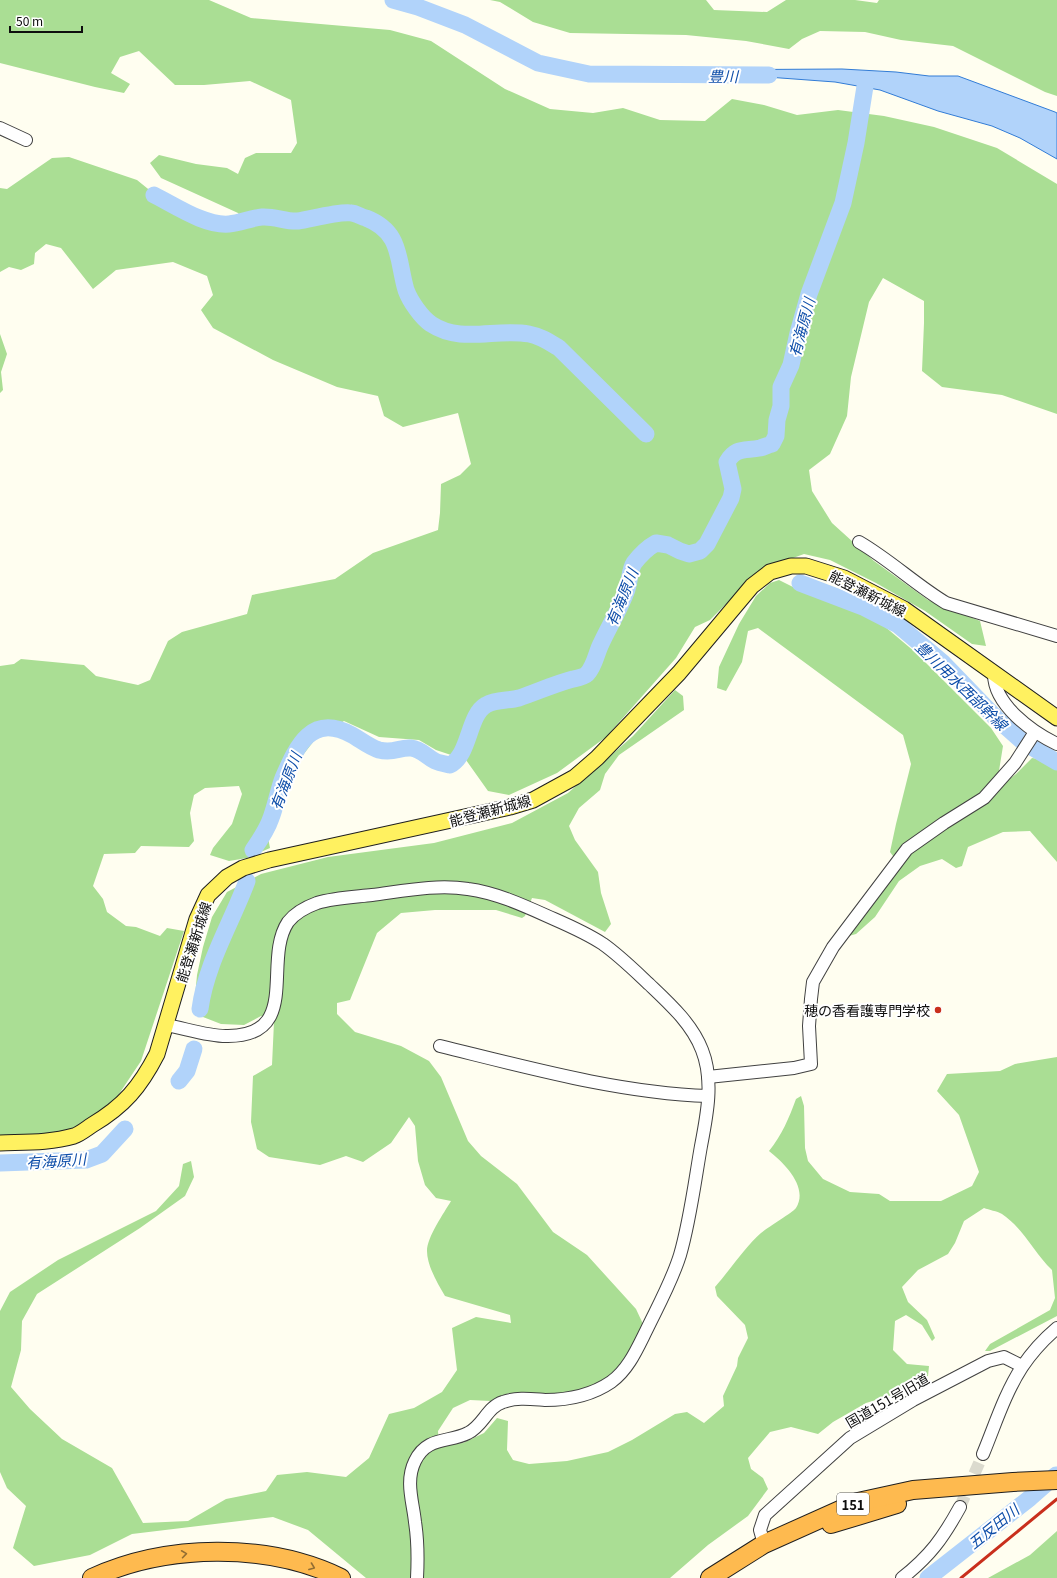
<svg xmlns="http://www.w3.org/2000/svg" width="1057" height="1578" viewBox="0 0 1057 1578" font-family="Georgia,'Noto Sans JP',serif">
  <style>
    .forest { fill: #aade94 }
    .water { fill: #b1d3fa; stroke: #327cd6 }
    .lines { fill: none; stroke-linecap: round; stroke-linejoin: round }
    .river { stroke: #b1d3fa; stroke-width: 17 }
    .minor-tunnel { stroke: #dbdace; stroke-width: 12; stroke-dasharray: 12 6; stroke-linecap: butt }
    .minor-casing { stroke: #414141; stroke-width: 14 }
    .major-casing { stroke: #1f1f1f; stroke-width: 17 }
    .highway-casing { stroke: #1f1f1f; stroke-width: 20 }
    .minor { stroke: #fff; stroke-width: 12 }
    .major { stroke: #fff160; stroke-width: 15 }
    .highway { stroke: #feba4f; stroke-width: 18 }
    .rail { stroke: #c92f1c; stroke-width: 3 }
    .oneway { stroke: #926d32 }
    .poi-dot { fill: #c92f1c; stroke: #fff; stroke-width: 1.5 }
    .labels { text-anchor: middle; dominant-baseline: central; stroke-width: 4; stroke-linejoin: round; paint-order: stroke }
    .shield { fill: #fff; stroke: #565656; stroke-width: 1 }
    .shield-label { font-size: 13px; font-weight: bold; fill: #0e0e0e }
    .street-label { font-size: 14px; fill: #0e0e0e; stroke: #fff }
    .poi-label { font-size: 14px; fill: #0e0e0e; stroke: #fff; text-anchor: end }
    .water-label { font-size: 15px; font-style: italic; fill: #0e4ea9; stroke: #fff }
  </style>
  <rect width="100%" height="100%" fill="#fffef0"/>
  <g class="forest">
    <polygon points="0,0 209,0 251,18 390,30 431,41 505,89 550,109 593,113 623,108 660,120 705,121 732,99 764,105 797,115 838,110 884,116 934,127 997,148 1057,184 1057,414 1002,395 942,387 922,371 924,323 924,301 883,278 869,302 851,377 847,416 830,454 809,470 812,491 832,523 874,561 928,600 980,621 986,646 972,644 925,611 876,583 830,560 804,554 760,570 710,620 695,627 676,658 606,737 557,773 509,795 488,791 466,760 436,750 419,740 379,737 344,721 317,737 292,769 275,801 266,827 270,848 247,858 229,861 210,855 213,848 232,824 242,794 239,786 205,788 194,795 190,813 194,841 189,847 141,846 135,853 104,854 93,886 103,899 107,912 126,926 136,927 160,936 167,928 184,931 141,1061 117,1097 89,1120 68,1132 0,1138 0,666 14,664 21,659 84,665 96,676 138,685 150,680 168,641 182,632 247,614 252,595 335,579 373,553 438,530 440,513 441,484 460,475 471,464 458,413 403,427 384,416 378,396 337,387 273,360 213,328 201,310 213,295 207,276 173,262 116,270 93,289 61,248 46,244 35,253 34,264 21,270 9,267 0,272 0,188 7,189 52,158 69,157 137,180 163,201 222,229 247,227 238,213 161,178 150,163 159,155 196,164 227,168 238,174 245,158 256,153 291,153 297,143 291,100 250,81 204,85 175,85 139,51 120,57 111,73 130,84 124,93 95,87 0,63"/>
    <polygon points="490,0 706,0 714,10 767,12 786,0 855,0 877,3 879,0 1057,0 1057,96 1045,92 953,46 901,40 865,32 820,31 802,39 789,49 746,41 686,35 570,33 533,22 500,2"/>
    <polygon points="0,334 7,354 1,372 3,390 0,393"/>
    <polygon points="779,580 801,591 877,620 915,652 991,728 1003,746 998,777 1007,781 1016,774 1032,758 1045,760 1057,769 1057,862 1030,831 1003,832 968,847 962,866 956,868 942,859 920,866 899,881 875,917 856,934 845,937 899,864 890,852 896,824 911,764 903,735 758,628 748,631 742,662 726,691 717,688 719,667 739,624 756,596 770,583"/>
    <path d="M 675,690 L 683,696 L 684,710 L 619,755 L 605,774 L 600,790 L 579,808 L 569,826 L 575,840 L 598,872 L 601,893 L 611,924 L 605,932 L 545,900 L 532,898 L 525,916 L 522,918 L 496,910 L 435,910 L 401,913 L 377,933 L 350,1000 L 337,1003 L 337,1014 L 355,1032 L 401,1046 L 429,1061 L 441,1077 L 468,1141 L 481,1156 L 517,1184 L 553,1232 L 587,1255 L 636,1309 L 643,1324 L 624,1365 L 595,1387 L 568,1395 L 537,1397 L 509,1393 L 491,1401 L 470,1400 L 453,1408 L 438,1431 L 439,1446 L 463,1443 L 484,1433 L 497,1418 L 508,1421 L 507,1450 L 513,1460 L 529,1464 L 567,1461 L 608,1452 L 632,1440 L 675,1414 L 687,1412 L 704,1423 L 724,1406 L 723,1396 L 737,1366 L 738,1358 L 748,1338 L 745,1325 L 717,1296 L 715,1287 C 729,1271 746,1246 761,1233 C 768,1227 792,1213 796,1208 C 809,1187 784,1163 769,1151 C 782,1135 789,1118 796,1099 L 801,1096 L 804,1106 L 805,1148 L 808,1161 L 823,1179 L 850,1192 L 879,1194 L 890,1201 L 941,1201 L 972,1186 L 979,1172 L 959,1115 L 937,1091 L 947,1074 L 1000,1071 L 1015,1064 L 1057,1057 L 1057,1316 L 990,1351 L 985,1351 L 990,1344 L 1050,1310 L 1055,1298 L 1052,1270 C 1034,1253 1023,1228 1002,1214 C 997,1211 989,1210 984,1208 L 964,1221 L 955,1243 L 948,1254 L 918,1270 L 902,1287 L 908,1302 L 927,1320 L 935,1338 L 932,1341 L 922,1325 L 906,1315 L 895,1321 L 893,1350 L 907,1364 L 929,1366 L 928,1376 L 889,1396 L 866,1403 L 833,1422 L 818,1434 L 791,1427 L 770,1432 L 748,1458 L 751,1469 L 763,1478 L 768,1489 L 748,1516 L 708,1545 L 670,1578 L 366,1578 L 308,1530 L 273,1517 L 132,1534 L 90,1555 L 34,1566 L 13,1548 L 26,1506 L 7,1488 L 0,1472 L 0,1311 L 10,1292 L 58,1260 L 156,1211 L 179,1186 L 183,1164 L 191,1161 L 194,1177 L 185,1196 L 140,1228 L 37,1294 L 22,1321 L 21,1350 L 11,1387 L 30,1409 L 62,1439 L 112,1468 L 143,1523 L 188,1521 L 226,1499 L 266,1491 L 277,1475 L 307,1472 L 346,1477 L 369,1458 L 389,1414 L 414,1408 L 442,1392 L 457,1370 L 452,1328 L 476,1317 L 511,1323 L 510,1315 L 445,1296 C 438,1284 427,1266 427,1251 C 427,1237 444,1213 451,1201 L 436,1198 L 425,1185 L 418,1161 L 415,1126 L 409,1117 L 391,1143 L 363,1162 L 346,1156 L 320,1165 L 269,1157 L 257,1149 L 251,1122 L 253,1076 L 272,1065 L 274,1022 L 261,1016 L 244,1025 L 221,1024 L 203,1017 L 194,1007 L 197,975 L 203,947 L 212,917 L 227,892 L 261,874 L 328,857 L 434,843 L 512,823 L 568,793 L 633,736 Z"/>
    <polygon points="1057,1531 1057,1578 988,1578 1030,1555"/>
  </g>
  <polygon class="water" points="842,69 896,72 929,76 958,76 1055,112 1057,113 1057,159 1020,138 992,126 938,111 880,90 835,82 672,70"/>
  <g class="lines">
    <g class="river">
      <polyline points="393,0 418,7 465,25 538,63 589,74 769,75"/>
      <path d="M 154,195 C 176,206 205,226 229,224 C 240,223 251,218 262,217 C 274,216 287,222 298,221 C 311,219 340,211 351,213 C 356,213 361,217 366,218 C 402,232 397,259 406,290 C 410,301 421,317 431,324 C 461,344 496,328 529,334 C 540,336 549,342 559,348 L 646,434"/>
      <polyline points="800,583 863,607 898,625 942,662 996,718 1023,742 1057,762"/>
      <path d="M 253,850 C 260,840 267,830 271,818 C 276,805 278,791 283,778 C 297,746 311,713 352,735 C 361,740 369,747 379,750 C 394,754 399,747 411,748 C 421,749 427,757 435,761 C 439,763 445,764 450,765 C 470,755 468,715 486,705 C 496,699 508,701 519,698 C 537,692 554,684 573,679 C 578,678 584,677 587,674 C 594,667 596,655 600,646 C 608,628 619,611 626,592 C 630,583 629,571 634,563 C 641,554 647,548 656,543 L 668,545 L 680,551 L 689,554 L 700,551 L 707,544 L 731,498 L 733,489 L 727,462 C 736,447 744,451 760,448 C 764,447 768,445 772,444 L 776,436 L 777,420 L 781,406 L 781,387 L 791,365 L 798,333 L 809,294 L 843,203 L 856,143 L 866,80"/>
      <path d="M 200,1009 C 206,964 231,924 247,881"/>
      <polyline points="179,1081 187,1071 194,1049"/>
      <polyline points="0,1163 86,1160 102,1154 125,1129"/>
      <polyline points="928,1578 1030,1498 1056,1475"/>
    </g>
    <polyline class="minor-tunnel" points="960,1507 983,1454"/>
    <defs>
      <g id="minor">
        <polyline points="0,128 26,140"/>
        <path d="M 859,542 C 890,560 916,585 946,603 L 1057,636"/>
        <path d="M 994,674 C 994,705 1032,732 1057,744"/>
        <path d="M 166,1025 C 184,1028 210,1037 228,1036 C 302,1036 262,961 288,922 C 295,913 306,907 317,903 C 333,898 354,897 372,895 C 403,891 437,884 468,889 C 498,893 527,907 554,919 C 570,926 588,934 603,944 C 620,956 635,971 650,985 C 670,1004 692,1024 702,1050 C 714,1080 707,1115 701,1146 C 695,1180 690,1221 680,1255 C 672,1281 658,1306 646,1331 C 637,1349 628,1370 611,1382 C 592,1395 568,1400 545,1400 C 531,1399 517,1397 503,1402 C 487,1407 483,1426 468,1433 C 449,1443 427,1436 415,1461 C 405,1481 413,1502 415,1522 C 418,1541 418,1559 417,1578"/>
        <path d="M 440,1046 C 526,1067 619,1093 708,1096"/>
        <polyline points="708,1077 794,1068 811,1064 809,1026 811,999 813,982 833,947 907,849 944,823 984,798 1015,763 1035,732"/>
        <path d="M 983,1454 C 995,1425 1005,1393 1022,1367 C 1032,1352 1044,1339 1057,1328"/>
        <polyline points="764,1544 760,1530 765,1515 850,1438 913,1400 988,1361 1004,1357 1022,1366"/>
        <path d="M 902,1578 C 930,1556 943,1538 960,1507"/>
      </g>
      <path id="major" d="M 0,1143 C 24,1142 50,1143 74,1136 C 80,1134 86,1129 92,1125 C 124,1106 140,1087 157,1054 L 197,919 L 208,895 L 227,877 L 243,868 L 269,860 L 510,807 L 533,800 L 575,777 L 597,758 L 679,673 L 752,586 L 770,572 L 791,566 L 806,566 L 844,578 L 904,609 L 1057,718"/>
      <g id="highway">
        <polyline points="831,1524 897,1504"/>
        <path d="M 92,1578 C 166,1544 267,1542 341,1578"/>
        <polyline points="710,1578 764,1544 858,1502 913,1490 1013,1482 1057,1480"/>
      </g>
    </defs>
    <use href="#minor" class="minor-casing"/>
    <use href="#major" class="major-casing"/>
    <use href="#highway" class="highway-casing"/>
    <use href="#minor" class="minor"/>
    <use href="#major" class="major"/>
    <use href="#highway" class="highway"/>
    <polyline class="rail" points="961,1578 1057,1499"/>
  </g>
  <defs><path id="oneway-chevron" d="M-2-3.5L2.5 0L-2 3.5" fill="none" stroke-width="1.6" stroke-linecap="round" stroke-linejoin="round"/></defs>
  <g class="oneway">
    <use href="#oneway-chevron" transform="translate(184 1554) rotate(-8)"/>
    <use href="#oneway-chevron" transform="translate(312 1567) rotate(21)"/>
  </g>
  <circle class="poi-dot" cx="938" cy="1010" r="4"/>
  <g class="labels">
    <rect class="shield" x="837" y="1493" width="32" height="22" rx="3"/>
    <g class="shield-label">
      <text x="853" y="1504">151</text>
    </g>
    <g class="street-label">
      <text transform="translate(868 593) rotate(27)">能登瀬新城線</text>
      <text transform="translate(490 810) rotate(-15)">能登瀬新城線</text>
      <text transform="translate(193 942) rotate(-72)">能登瀬新城線</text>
      <text transform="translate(887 1400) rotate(-30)">国道151号旧道</text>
    </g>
    <g class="poi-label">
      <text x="930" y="1010">穂の香看護専門学校</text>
    </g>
    <g class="water-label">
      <text x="723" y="75">豊川</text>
      <text transform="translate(801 327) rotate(-75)">有海原川</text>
      <text transform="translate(621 597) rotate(-68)">有海原川</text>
      <text transform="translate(962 685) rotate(44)">豊川用水西部幹線</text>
      <text transform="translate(285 781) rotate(-69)">有海原川</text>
      <text transform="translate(56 1160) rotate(-4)">有海原川</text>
      <text transform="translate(993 1526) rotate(-39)">五反田川</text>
    </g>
  </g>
  <path d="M10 26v6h72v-6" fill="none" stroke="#0e0e0e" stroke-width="2"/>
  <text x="16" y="26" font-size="12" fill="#0e0e0e" stroke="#ffffff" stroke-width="3" paint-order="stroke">50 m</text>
</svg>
